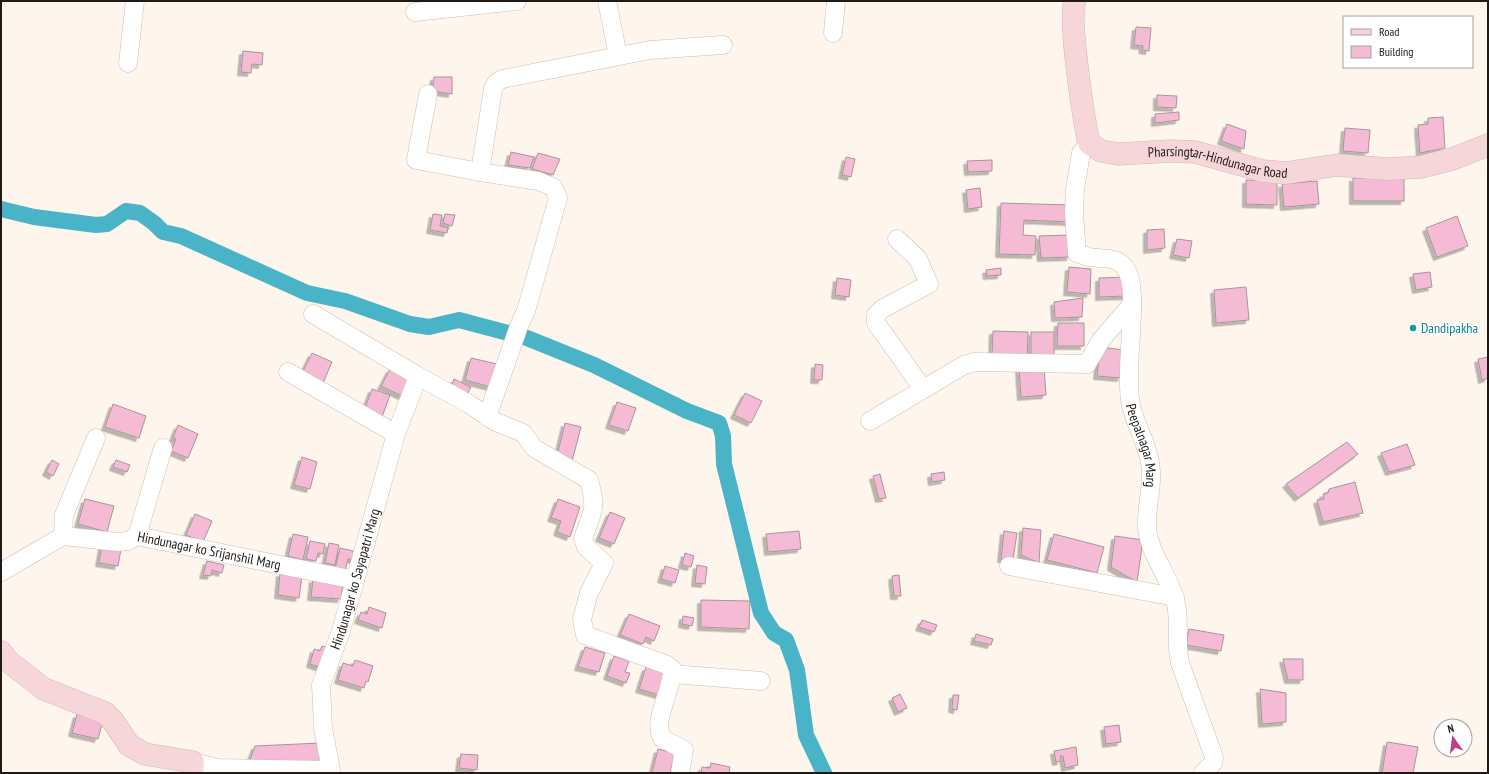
<svg xmlns="http://www.w3.org/2000/svg" width="1489" height="774" viewBox="0 0 1489 774" font-family="'PT Sans Narrow',sans-serif">
  <style>
    .lines { fill: none; stroke-linecap: round; stroke-linejoin: round }
    .canal { stroke: #49b4c7; stroke-width: 16 }
    .building { fill: #f5bbd5; stroke: #a7949c; filter: url(#shadow) }
    .street-casing { stroke: #ccbeb0; stroke-width: 19 }
    .secondary-casing { stroke: #ccbeb0; stroke-width: 23 }
    .street { stroke: #fff; stroke-width: 18 }
    .secondary { stroke: #f6d6d9; stroke-width: 22 }
    .culture-dot { fill: #0f9aa8; stroke: #fff; stroke-width: 1.5 }
    .labels { text-anchor: middle; dominant-baseline: central; stroke-width: 3; stroke-linejoin: round; paint-order: stroke }
    .street-label { font-size: 14px; fill: #1f1a15; stroke: #fff }
    .culture-label { font-size: 14px; fill: #0d838f; stroke: #fff; text-anchor: start }
  </style>
  <defs>
    <filter id="shadow"><feDropShadow dx="-3.5" dy="3.5" stdDeviation="0" flood-color="#0004"/></filter>
  </defs>
  <rect width="100%" height="100%" fill="#fef5ec"/>
  <g class="lines">
    <polyline class="canal" points="1,209 34,217 96,225 107,224 126,211 140,213 154,223 163,232 181,236 307,293 345,301 410,324 429,327 459,320 527,338 594,365 687,411 719,423 723,436 724,464 761,613 774,633 786,640 797,670 806,735 824,773"/>
  </g>
  <g class="building">
    <polygon points="1136,27 1151,28 1149,51 1142,50 1143,46 1134,45"/>
    <polygon points="243,51 263,53 262,65 252,64 251,73 241,72"/>
    <polygon points="434,77 452,77 452,94 432,91"/>
    <polygon points="1157,95 1177,96 1176,108 1157,107"/>
    <polygon points="1179,112 1179,120 1155,123 1155,114"/>
    <polygon points="1443,117 1445,148 1420,153 1418,125 1428,124 1428,118"/>
    <polygon points="1227,124 1246,131 1244,149 1221,141"/>
    <polygon points="1345,128 1370,130 1368,153 1343,151"/>
    <polygon points="511,152 534,157 530,168 508,165"/>
    <polygon points="538,153 560,159 553,175 532,169"/>
    <polygon points="846,157 855,159 851,177 842,175"/>
    <polygon points="992,160 992,171 968,172 967,161"/>
    <rect x="1353" y="178" width="51" height="23"/>
    <polygon points="1246,180 1277,181 1277,205 1246,204"/>
    <polygon points="1317,181 1319,204 1284,207 1282,184"/>
    <polygon points="980,188 982,207 968,209 966,190"/>
    <polygon points="1001,203 1071,205 1070,222 1024,220 1023,235 1036,236 1035,255 999,254"/>
    <polygon points="433,214 442,215 440,226 448,228 447,233 430,230"/>
    <polygon points="445,214 455,215 452,226 443,223"/>
    <polygon points="1457,216 1468,246 1437,257 1426,228"/>
    <polygon points="1164,229 1165,248 1147,250 1147,230"/>
    <polygon points="1069,235 1070,257 1041,258 1039,236"/>
    <polygon points="1177,239 1192,241 1189,258 1173,255"/>
    <polygon points="1069,267 1091,269 1090,294 1067,292"/>
    <polygon points="1001,268 1001,275 987,276 986,270"/>
    <polygon points="1430,272 1432,287 1416,290 1413,274"/>
    <polygon points="1126,277 1126,296 1099,297 1099,278"/>
    <polygon points="837,278 851,280 849,297 835,295"/>
    <polygon points="1246,287 1249,320 1216,323 1214,290"/>
    <polygon points="1083,298 1082,317 1055,318 1054,302"/>
    <polygon points="1058,323 1084,323 1084,346 1057,346"/>
    <polygon points="993,331 1028,332 1027,358 992,356"/>
    <rect x="1031" y="332" width="23" height="23"/>
    <polygon points="1100,347 1124,350 1121,378 1097,376"/>
    <polygon points="312,353 332,362 323,383 302,373"/>
    <polygon points="1488,357 1488,378 1482,380 1478,359"/>
    <polygon points="471,358 497,364 491,387 465,380"/>
    <polygon points="815,364 823,365 822,380 814,380"/>
    <polygon points="1044,367 1046,395 1021,397 1019,368"/>
    <polygon points="390,369 411,379 402,396 381,386"/>
    <polygon points="454,379 471,387 467,395 451,387"/>
    <polygon points="372,389 390,395 382,417 364,411"/>
    <polygon points="745,393 762,401 751,423 734,415"/>
    <polygon points="617,402 636,408 628,431 609,425"/>
    <polygon points="113,404 146,416 139,438 105,427"/>
    <polygon points="565,423 581,427 571,465 557,456"/>
    <polygon points="178,425 198,434 188,458 171,451 176,439 173,438"/>
    <polygon points="1347,442 1358,454 1298,498 1286,484"/>
    <polygon points="1407,444 1415,465 1389,472 1381,453"/>
    <polygon points="302,457 317,462 310,489 294,485"/>
    <polygon points="52,460 59,464 53,476 46,472"/>
    <polygon points="116,460 130,465 127,472 113,467"/>
    <polygon points="944,472 945,480 932,482 931,474"/>
    <polygon points="880,474 886,498 879,499 873,476"/>
    <polygon points="1355,482 1363,513 1323,522 1317,500 1324,499 1323,494 1328,493 1329,489"/>
    <polygon points="85,499 114,506 107,532 78,524"/>
    <polygon points="558,499 580,507 570,537 557,532 561,521 551,518"/>
    <polygon points="610,512 625,518 614,544 599,538"/>
    <polygon points="195,514 212,521 203,542 186,535"/>
    <polygon points="1023,528 1041,530 1039,563 1021,555"/>
    <polygon points="799,531 801,549 768,552 766,534"/>
    <polygon points="1004,531 1017,533 1013,560 1001,559"/>
    <polygon points="293,534 308,537 303,560 288,556"/>
    <polygon points="1054,534 1104,547 1097,573 1047,560"/>
    <polygon points="1115,536 1143,540 1137,582 1111,567"/>
    <polygon points="310,541 325,544 323,554 318,553 316,561 306,559"/>
    <polygon points="329,543 339,545 335,565 325,563"/>
    <polygon points="102,546 121,549 118,566 99,563"/>
    <polygon points="340,548 358,552 356,560 348,559 345,571 335,569"/>
    <polygon points="685,553 694,556 691,567 682,565"/>
    <polygon points="207,561 224,565 222,573 212,570 211,576 203,575"/>
    <polygon points="697,565 707,567 705,584 695,583"/>
    <polygon points="665,566 679,570 675,583 661,579"/>
    <polygon points="280,573 302,576 299,598 278,595"/>
    <polygon points="899,575 901,596 894,596 892,576"/>
    <polygon points="313,579 343,583 341,599 311,597"/>
    <polygon points="701,600 750,601 749,629 701,627"/>
    <polygon points="369,607 386,613 382,628 358,620 361,612 367,614"/>
    <polygon points="629,614 660,626 654,641 646,637 643,644 620,635"/>
    <polygon points="683,616 694,618 692,626 682,624"/>
    <polygon points="922,620 937,625 934,632 919,627"/>
    <polygon points="1189,629 1224,635 1221,651 1186,645"/>
    <polygon points="976,634 993,639 991,645 974,641"/>
    <polygon points="322,646 329,648 322,668 310,664 314,649 320,651"/>
    <polygon points="585,647 605,653 599,672 578,667"/>
    <polygon points="614,656 629,661 625,672 630,673 626,683 607,676"/>
    <polygon points="1283,659 1303,659 1303,680 1288,680"/>
    <polygon points="355,660 373,666 368,682 366,681 364,688 338,680 343,663 353,666"/>
    <polygon points="646,667 666,674 659,695 639,689"/>
    <polygon points="1260,689 1286,693 1286,722 1262,724"/>
    <polygon points="900,694 907,708 898,712 892,698"/>
    <polygon points="953,695 959,695 957,710 952,709"/>
    <polygon points="77,714 103,720 98,739 72,733"/>
    <polygon points="1119,725 1121,742 1106,744 1104,727"/>
    <polygon points="1387,742 1418,747 1413,773 1382,773"/>
    <polygon points="320,743 319,765 250,760 255,746"/>
    <polygon points="1076,747 1078,765 1065,768 1063,756 1060,756 1061,761 1056,762 1054,751"/>
    <polygon points="658,749 675,753 670,773 652,773"/>
    <polygon points="461,754 478,755 477,770 459,768"/>
    <polygon points="711,763 730,767 729,773 701,773 702,767 710,768"/>
  </g>
  <g class="lines">
    <defs>
      <g id="street">
        <polyline points="607,1 618,56"/>
        <polyline points="415,12 517,1"/>
        <polyline points="833,33 836,1"/>
        <polyline points="128,63 135,1"/>
        <polyline points="428,94 416,160 480,172"/>
        <path id="s1" d="M 1089,143 L 1081,153 L 1075,189 L 1074,214 L 1077,253 C 1081,254 1085,256 1089,257 C 1104,260 1119,254 1128,273 C 1131,280 1132,292 1132,300 C 1133,333 1126,367 1130,400 C 1133,422 1147,441 1150,463 C 1154,484 1146,505 1147,527 C 1149,554 1169,575 1175,600 C 1181,621 1175,642 1180,663 L 1214,757 L 1213,763 L 1203,773"/>
        <polyline points="897,239 918,259 929,284 882,309 876,315 876,323 923,389"/>
        <polyline points="288,372 396,434"/>
        <path d="M 418,376 L 469,404 L 496,422 L 523,433 L 534,448 L 589,480 C 597,509 593,511 583,538 L 586,547 L 604,563 L 589,593 L 582,619 L 585,635 L 667,665 L 672,669 C 673,691 652,718 662,738 L 684,750 L 680,773"/>
        <polyline points="487,417 519,326 526,311 558,198 553,187 538,181 480,172 493,89 496,83 502,79 650,50 723,45"/>
        <polyline points="870,421 964,365 975,362 1087,364 1101,340 1132,304"/>
        <polyline points="63,536 64,515 96,438"/>
        <polyline points="137,536 163,448"/>
        <polyline points="1009,566 1175,597"/>
        <path id="s2" d="M 1,572 L 63,536 L 118,542 L 128,541 L 137,536 L 355,580"/>
        <polyline points="672,674 761,681"/>
        <path id="s3" d="M 193,762 L 217,768 L 331,770 L 323,728 L 321,685 L 341,631 L 396,434 L 418,376 L 313,314"/>
      </g>
      <g id="secondary">
        <path id="s4" d="M 1075,1 C 1068,18 1084,121 1089,143 L 1101,151 L 1118,154 L 1171,151 L 1195,152 L 1263,171 L 1286,173 L 1337,165 L 1388,169 L 1421,167 L 1452,159 L 1488,145"/>
        <polyline points="1,652 8,661 44,689 105,713 113,721 129,745 145,754 193,762 192,773"/>
      </g>
    </defs>
    <use href="#street" class="street-casing"/>
    <use href="#secondary" class="secondary-casing"/>
    <use href="#street" class="street"/>
    <use href="#secondary" class="secondary"/>
  </g>
  <circle class="culture-dot" cx="1413" cy="328" r="4"/>
  <g class="labels">
    <g class="street-label">
      <text stroke="none"><textPath href="#s4" startOffset="276">Pharsingtar-Hindunagar Road</textPath></text>
      <text stroke="none"><textPath href="#s1" startOffset="346">Peepalnagar Marg</textPath></text>
      <text stroke="none"><textPath href="#s2" startOffset="221">Hindunagar ko Srijanshil Marg</textPath></text>
      <text stroke="none"><textPath href="#s3" startOffset="336">Hindunagar ko Sayapatri Marg</textPath></text>
    </g>
    <g class="culture-label">
      <text x="1421" y="328">Dandipakha</text>
    </g>
  </g>
  <rect width="1489" height="774" fill="none" stroke="#1f1a15" stroke-width="4"/>
  <rect x="1343" y="16" width="130" height="52" fill="#ffffff" stroke="#a5a3a1"/>
  <rect x="1351" y="29" width="20" height="6" fill="#f6d6d9" stroke="#a5a3a1"/>
  <text x="1379" y="36" font-size="12" fill="#1f1a15">Road</text>
  <rect x="1351" y="46" width="20" height="12" fill="#f5bbd5" stroke="#a5a3a1"/>
  <text x="1379" y="56" font-size="12" fill="#1f1a15">Building</text>
  <g transform="translate(1453 738) rotate(346)"><circle r="19" fill="#ffffff" stroke="#a5a3a1"/>
  <path d="M0-3L7 15L0 10L-7 15Z" fill="#be408d"/>
  <text y="-6" font-size="11" font-weight="bold" text-anchor="middle" fill="#1f1a15">N</text>
  </g>
</svg>
